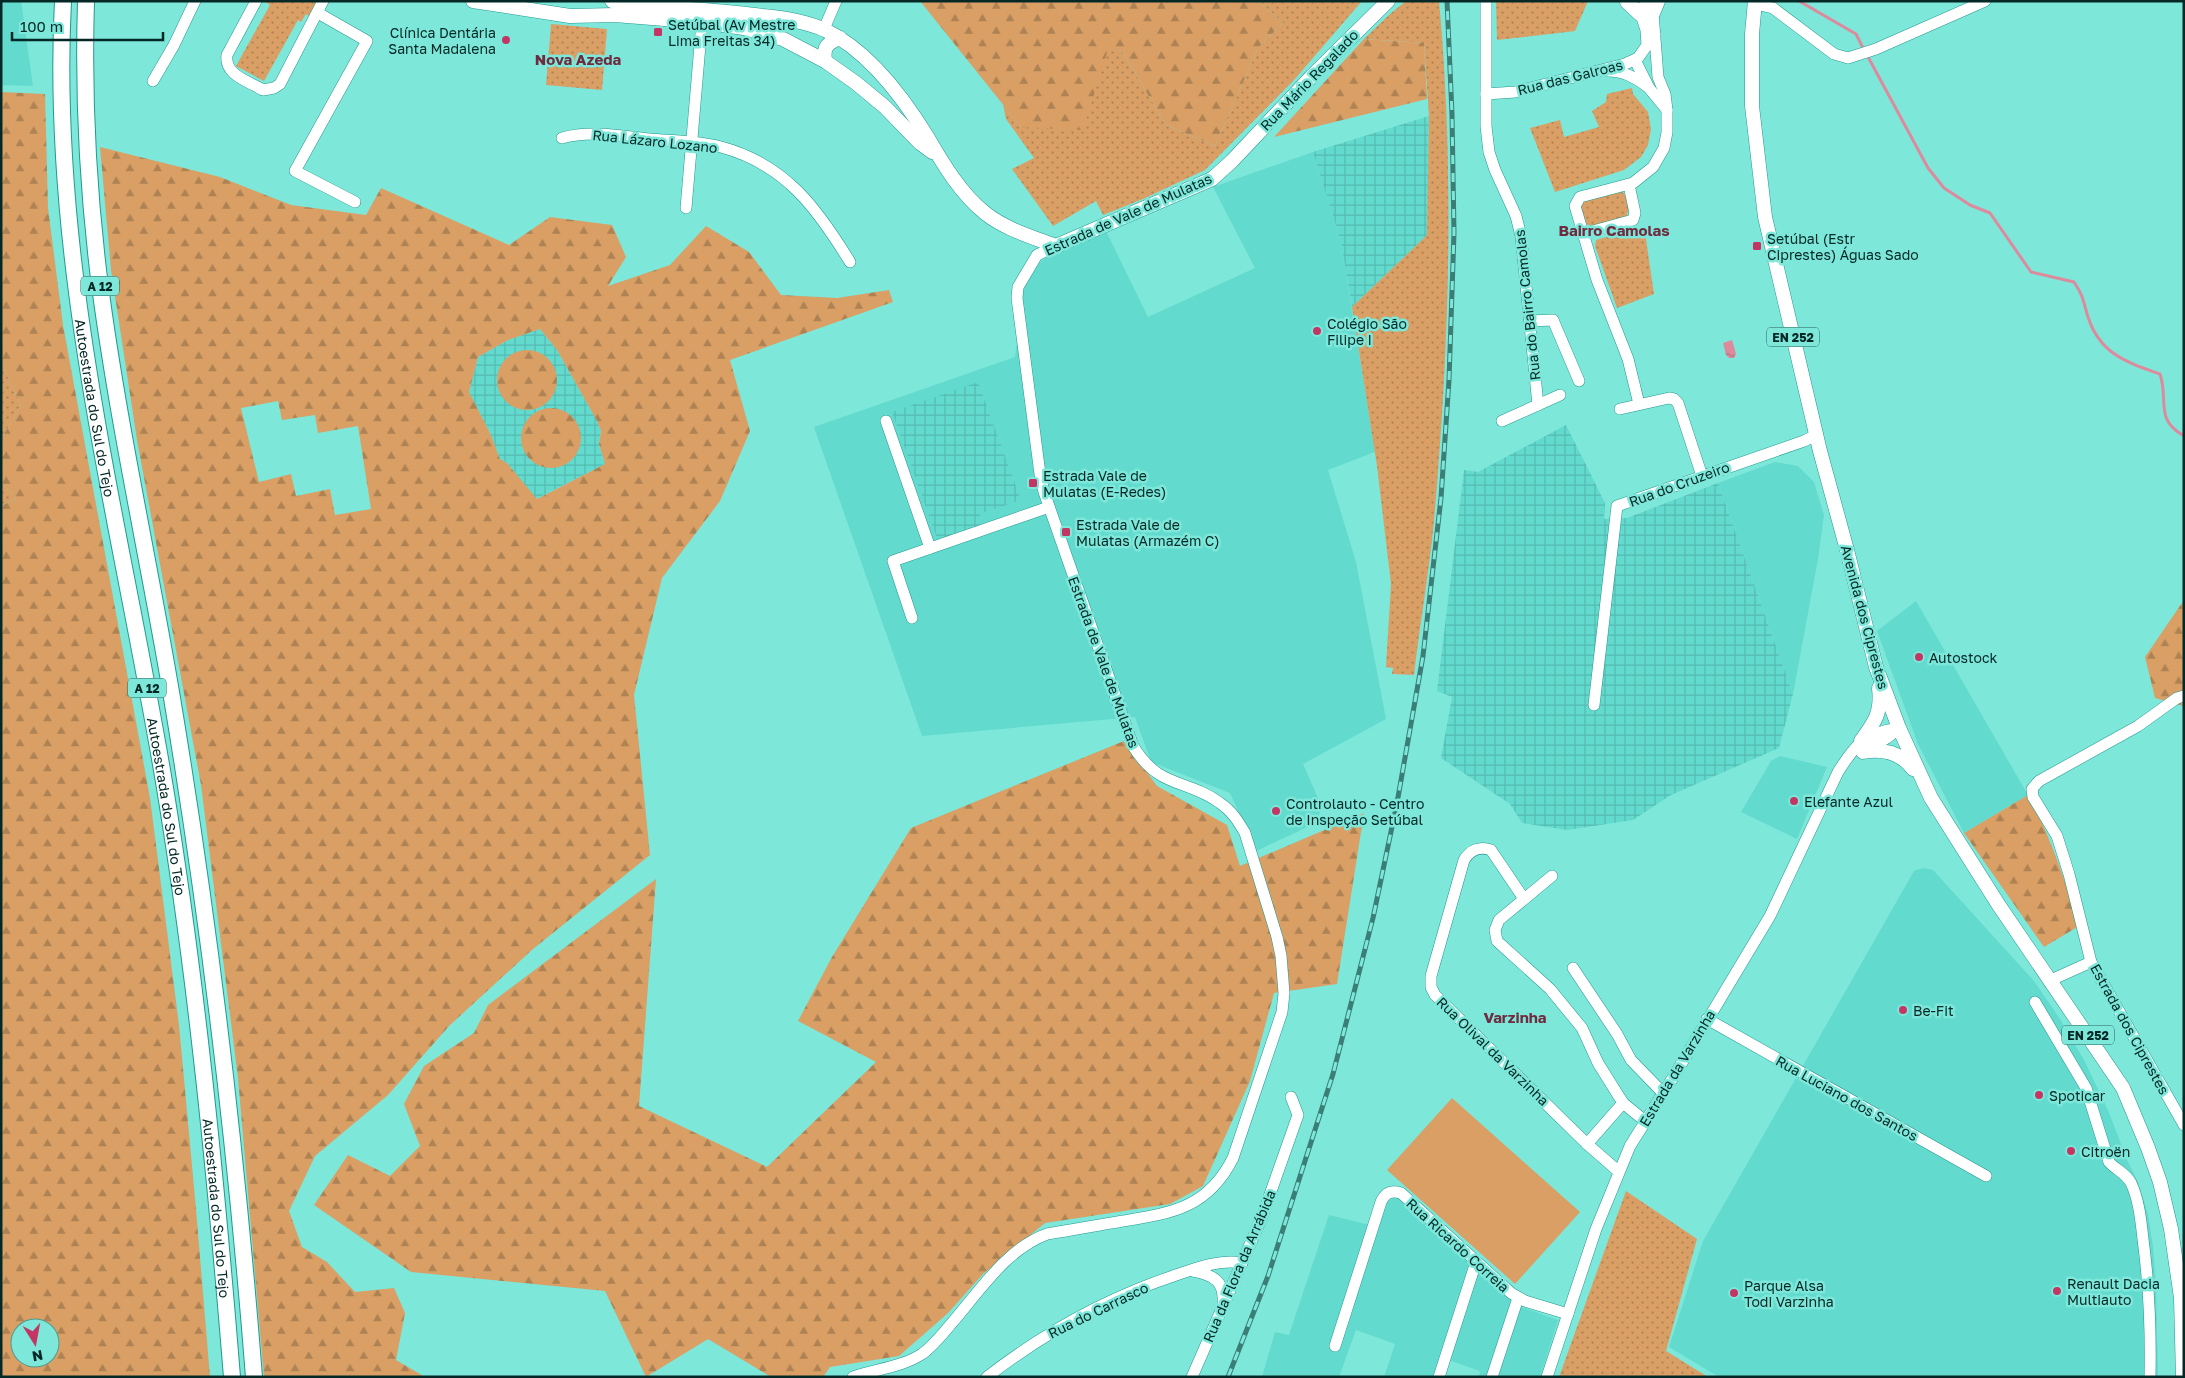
<svg xmlns="http://www.w3.org/2000/svg" width="2185" height="1378" viewBox="0 0 2185 1378" font-family="'Golos Text',sans-serif">
  <style>
    .built { fill: #63dace }
    .industrial { fill: url(#industrial-grid) }
    .grass { fill: url(#grass-dots) }
    .forest { fill: url(#forest-firs); fill-rule: evenodd }
    .pitch { fill: #d99f65 }
    .water { fill: url(#water-ripples) }
    .lines { fill: none; stroke-linecap: round; stroke-linejoin: round }
    .stream { stroke: #de8a9d; stroke-width: 3 }
    .minor-casing { stroke: #23998e; stroke-width: 12 }
    .major-casing { stroke: #23998e; stroke-width: 15 }
    .highway-casing { stroke: #23998e; stroke-width: 18 }
    .minor { stroke: #fff; stroke-width: 11 }
    .major { stroke: #fff; stroke-width: 14 }
    .highway { stroke: #fff; stroke-width: 16 }
    .rail-casing { stroke: #3a7e76; stroke-width: 5 }
    .rail { stroke: #7de7da; stroke-width: 3; stroke-dasharray: 9; stroke-linecap: butt }
    .poi-dot { fill: #c33664; stroke: #7de7da; stroke-width: 2 }
    .labels { text-anchor: middle; dominant-baseline: central; stroke-width: 5; stroke-linejoin: round; paint-order: stroke }
    .shield { fill: #7de7da; stroke: #28615b; stroke-width: 1 }
    .shield-label { font-size: 12px; font-weight: bold; fill: #042825 }
    .poi-label { font-size: 14px; fill: #042825; stroke: #7de7da; text-anchor: start }
    .street-label { font-size: 14px; fill: #042825; stroke: #7de7da }
    .neighbourhood-label { font-size: 15px; font-weight: bold; fill: #702b3e; stroke: #7de7da }
  </style>
  <defs>
    <pattern id="industrial-grid" width="8" height="8" patternUnits="userSpaceOnUse" patternTransform="scale(1.25)"><rect width="8" height="8" fill="#63dace"/><path d="M0 4h8M4 0v8" fill="none" stroke="#54bbb1"/></pattern>
    <pattern id="grass-dots" width="8" height="8" patternUnits="userSpaceOnUse" patternTransform="scale(1.25)"><rect width="8" height="8" fill="#d99f65"/><path d="M2 2h.1M6 6h.1" fill="none" stroke="#ae8253" stroke-width="1.8" stroke-linecap="round"/></pattern>
    <pattern id="forest-firs" width="22" height="20" patternUnits="userSpaceOnUse" patternTransform="scale(1.25)"><rect width="22" height="20" fill="#d99f65"/><path d="M5 1l3.5 6h-7zM16 11l3.5 6h-7z" fill="#ae8253"/></pattern>
    <pattern id="water-ripples" width="26" height="14" patternUnits="userSpaceOnUse" patternTransform="scale(1.25)"><rect width="26" height="14" fill="#de8a9d"/><path d="M2 4q2-2 4 0t4 0M15 11q2-2 4 0t4 0" fill="none" stroke="#b27180"/></pattern>
  </defs>
  <rect width="100%" height="100%" fill="#7de7da"/>
  <g class="built">
    <polygon points="1,1 21,1 33,86 1,85"/>
    <polygon points="1313,152 1341,242 1375,452 1328,470 1356,562 1386,719 1303,764 1322,807 1316,823 1256,851 1230,793 1151,762 1135,717 922,736 814,427 1015,357 1024,286 1037,264 1049,256 1105,229 1148,317 1255,268 1213,187"/>
    <polygon points="1775,462 1798,466 1814,482 1824,515 1818,559 1793,694 1718,483"/>
    <polygon points="1916,601 2028,795 1964,833 1918,744 1877,631"/>
    <polygon points="1780,756 1827,767 1797,839 1741,812 1771,761"/>
    <polygon points="1923,868 1933,870 2034,981 2060,1019 2084,1060 2108,1110 2127,1160 2138,1182 2148,1214 2153,1247 2156,1286 2158,1377 1719,1377 1669,1347 1703,1241 1914,871"/>
    <polygon points="1396,1197 1522,1307 1558,1320 1540,1377 1479,1377 1480,1371 1440,1357 1433,1377 1384,1377 1395,1344 1356,1330 1339,1377 1262,1377 1275,1332 1289,1335 1329,1215 1378,1227 1387,1201"/>
  </g>
  <g class="industrial">
    <polygon points="1429,116 1427,235 1352,307 1341,242 1313,152"/>
    <polygon points="540,329 557,350 597,421 601,431 599,444 605,464 536,499 507,463 500,459 490,433 469,392 478,357 508,340"/>
    <polygon points="978,382 1021,500 980,514 984,524 938,541 892,412"/>
    <polygon points="1566,425 1605,503 1604,519 1627,518 1718,483 1793,694 1779,748 1671,795 1633,820 1567,830 1522,823 1510,804 1441,758 1452,697 1437,691 1464,470 1478,472"/>
  </g>
  <g class="grass">
    <polygon points="264,1 317,1 309,16 306,14 301,22 298,20 264,81 236,66 270,5"/>
    <polygon points="1259,1 1362,1 1294,80 1205,170 1143,199 1103,215 1096,201 1053,226 1012,169 1034,158 1006,119 1003,104 1021,127 1109,45 1123,53 1166,125 1215,146 1258,48 1283,23"/>
    <path d="M 1406,1 L 1439,1 C 1455,173 1449,349 1434,521 C 1429,572 1420,624 1414,675 L 1392,674 L 1393,668 L 1386,667 L 1391,584 L 1377,466 L 1352,307 L 1427,235 L 1429,116 L 1424,43 L 1364,39 L 1390,14 Z"/>
    <polygon points="1496,1 1588,1 1575,31 1497,40"/>
    <polygon points="551,24 607,29 602,90 546,85"/>
    <polygon points="1632,88 1633,94 1648,112 1651,129 1648,145 1641,157 1624,170 1555,192 1530,128 1560,120 1564,137 1599,127 1592,111 1606,102 1607,94"/>
    <path d="M 1621,191 C 1629,196 1630,210 1626,217 L 1591,226 L 1584,223 L 1581,207 L 1583,200 Z"/>
    <polygon points="1644,226 1654,294 1617,308 1595,246 1596,240"/>
    <polygon points="1,362 21,406 1,439"/>
    <polygon points="1,482 16,499 1,506"/>
    <polygon points="1626,1191 1697,1239 1666,1351 1708,1377 1559,1377"/>
  </g>
  <g class="forest">
    <polygon points="920,1 1259,1 1283,23 1258,48 1215,146 1166,125 1123,53 1109,46 1083,130 1021,127"/>
    <polygon points="1364,39 1424,43 1427,99 1274,137"/>
    <path d="M 1,92 L 45,94 L 48,208 L 63,325 L 150,798 L 179,1025 L 196,1209 L 210,1377 L 1,1377 L 1,506 L 16,499 L 1,482 L 1,439 L 21,406 L 1,362 ZM 20,1328 L 50,1328 L 50,1358 L 20,1358 Z"/>
    <path d="M 100,147 L 220,177 L 291,205 L 366,215 L 381,188 L 509,245 L 550,217 L 612,225 L 626,257 L 608,286 L 670,265 L 706,226 L 749,252 L 781,295 L 837,298 L 889,290 L 893,302 L 730,360 L 750,431 L 720,501 L 662,578 L 634,695 L 650,855 L 533,949 L 450,1025 L 388,1095 L 315,1156 L 289,1211 L 302,1247 L 327,1262 L 355,1292 L 394,1288 L 405,1313 L 396,1360 L 425,1377 L 264,1377 L 238,1078 L 201,785 L 137,440 L 111,270 ZM 540,329 L 557,350 L 597,421 L 601,431 L 599,444 L 605,464 L 537,499 L 507,463 L 500,459 L 490,433 L 469,392 L 478,357 L 508,340 ZM 278,401 L 282,420 L 315,415 L 318,433 L 358,426 L 371,509 L 335,515 L 330,489 L 296,496 L 291,474 L 259,482 L 241,408 Z"/>
    <circle cx="527" cy="380" r="30"/>
    <circle cx="551" cy="438" r="30"/>
    <polygon points="2184,600 2184,706 2155,698 2145,657"/>
    <polygon points="1124,741 1157,786 1227,825 1240,866 1364,813 1337,984 1274,993 1250,1081 1203,1186 1170,1204 1045,1223 983,1274 948,1313 899,1356 830,1367 823,1377 771,1377 708,1339 646,1377 605,1291 411,1272 314,1205 348,1155 390,1176 420,1146 404,1104 424,1066 474,1033 488,1005 656,879 639,1106 767,1167 876,1062 798,1021 832,957 911,828"/>
    <path d="M 2028,795 C 2051,837 2065,881 2079,926 L 2044,947 L 1964,833 Z"/>
  </g>
  <polygon class="pitch" points="1452,1098 1580,1212 1515,1284 1387,1170"/>
  <polygon class="water" points="1732,340 1736,354 1734,358 1729,358 1726,355 1723,343"/>
  <g class="lines">
    <g class="stream">
      <polyline points="1799,1 1856,34 1864,50"/>
      <path d="M 1867,55 L 1928,168 L 1944,188 L 1970,205 L 1990,213 L 2031,272 L 2074,282 C 2084,297 2083,301 2088,317 C 2100,354 2126,362 2160,374 C 2169,401 2154,419 2184,436"/>
    </g>
    <defs>
      <g id="minor">
        <path d="M 256,1 L 227,55 C 224,75 248,81 263,90 L 274,88 L 280,84 L 323,1"/>
        <polyline points="1486,1 1486,126 1489,152 1495,170 1516,216 1521,236 1538,405"/>
        <polyline points="1755,4 1773,8 1834,54 1848,58 1876,49 1985,1"/>
        <polyline points="1639,8 1646,30 1647,45"/>
        <polyline points="318,13 367,41 295,171 355,202"/>
        <polyline points="824,29 836,1"/>
        <polyline points="1635,60 1649,88 1667,110"/>
        <path d="M 1608,71 C 1624,71 1636,78 1648,87"/>
        <polyline points="153,81 174,45 195,1"/>
        <polyline points="1486,94 1515,92 1625,64 1638,58 1655,34"/>
        <path d="M 562,138 C 590,130 620,136 649,139 C 672,141 698,141 721,147 C 785,164 817,208 850,262"/>
        <polyline points="686,208 702,22"/>
        <polyline points="1582,234 1633,220 1635,213 1629,185"/>
        <polyline points="1530,321 1553,320 1579,381"/>
        <polyline points="1639,404 1628,359 1597,280 1575,206 1580,197 1633,183 1653,167 1664,148 1667,132 1667,110 1665,94 1658,77 1653,13 1649,5 1645,1"/>
        <polyline points="1620,409 1669,398 1674,399 1678,403 1702,476"/>
        <polyline points="886,421 930,548"/>
        <polyline points="1502,421 1560,395"/>
        <polyline points="912,618 893,561 1049,507"/>
        <polyline points="2184,696 2177,698 2138,726 2039,781 2032,789 2033,797 2057,836 2069,874 2091,962 2184,1125"/>
        <polyline points="1594,705 1617,506 1804,441 1816,435"/>
        <polyline points="1864,751 1887,738 1899,728"/>
        <polyline points="1552,876 1499,920 1495,930 1497,941 1550,989 1582,1028 1598,1063 1623,1103"/>
        <path d="M 1524,899 L 1491,850 C 1480,846 1470,850 1464,860 L 1431,976 L 1431,987 L 1435,995 L 1587,1144"/>
        <polyline points="1573,968 1617,1034 1631,1060 1663,1093"/>
        <polyline points="2051,980 2091,962"/>
        <path d="M 2035,1002 L 2086,1088 L 2109,1162 C 2116,1170 2126,1173 2131,1183 C 2139,1200 2141,1221 2143,1239 C 2149,1285 2151,1331 2150,1377"/>
        <polyline points="1707,1019 1986,1176"/>
        <polyline points="1618,1171 1587,1144 1623,1103 1645,1121"/>
        <path d="M 1193,1271 C 1214,1275 1225,1281 1223,1305"/>
        <path d="M 1335,1346 L 1381,1202 C 1385,1193 1391,1190 1401,1193 L 1511,1293 L 1525,1301 L 1568,1314"/>
        <path d="M 853,1377 C 876,1369 902,1367 922,1354 C 933,1346 942,1335 951,1324 C 979,1292 1006,1249 1047,1234 C 1072,1230 1098,1225 1123,1221 C 1172,1213 1208,1208 1233,1158 L 1282,1012 L 1284,993 L 1281,956 L 1277,937 L 1245,833 C 1238,821 1232,811 1220,803 C 1186,778 1160,790 1133,746 L 1044,492 L 1040,474 L 1017,298 L 1018,287 L 1037,255 L 1056,246"/>
        <path d="M 987,1377 C 1045,1332 1109,1297 1179,1274 C 1199,1267 1222,1259 1242,1263"/>
        <polyline points="1192,1377 1262,1217 1298,1115 1291,1097"/>
        <polyline points="1439,1377 1476,1262"/>
        <polyline points="1492,1377 1518,1298"/>
        <path d="M 1547,1377 L 1596,1229 L 1630,1146 L 1674,1076 L 1770,916 L 1838,772 C 1855,745 1864,733 1899,728"/>
      </g>
      <g id="major">
        <polyline points="473,1 570,16 615,15 702,22 744,28 783,39 825,61 856,83 885,107 920,143 932,152"/>
        <path d="M 612,1 C 662,9 713,9 763,16 C 784,18 805,21 825,30 C 869,51 903,97 928,138 C 943,164 961,194 985,213 C 1005,229 1032,237 1056,246 L 1212,179 L 1232,161 L 1312,76 L 1388,1"/>
        <polyline points="1755,1 1752,34 1752,106 1765,217 1820,451 1847,550 1876,667 1899,728 1931,798 1998,904 2123,1088 2148,1148 2160,1182 2171,1229 2181,1298 2183,1377"/>
        <polyline points="1627,2 1641,15"/>
        <polyline points="1653,13 1658,1"/>
        <path d="M 825,61 C 823,47 827,43 840,38"/>
        <path d="M 1861,741 C 1875,722 1882,712 1879,688"/>
        <path d="M 1863,752 C 1883,748 1901,753 1913,769"/>
      </g>
      <g id="highway">
        <path id="s1" d="M 63,1 C 49,267 122,528 165,788 C 197,983 216,1180 232,1377"/>
        <path d="M 86,1 C 83,97 88,192 100,286 C 118,422 148,557 171,692 C 209,919 236,1147 254,1377"/>
      </g>
    </defs>
    <use href="#minor" class="minor-casing"/>
    <use href="#major" class="major-casing"/>
    <use href="#highway" class="highway-casing"/>
    <use href="#minor" class="minor"/>
    <use href="#major" class="major"/>
    <use href="#highway" class="highway"/>
    <defs>
      <polyline id="rail" points="1228,1377 1268,1276 1333,1074 1373,918 1397,803 1423,656 1441,498 1449,380 1454,233 1452,114 1447,1"/>
    </defs>
    <use href="#rail" class="rail-casing"/>
    <use href="#rail" class="rail"/>
  </g>
  <g class="poi-dot">
    <rect x="653" y="27" width="10" height="10" rx="2.5"/>
    <circle cx="506" cy="40" r="5"/>
    <rect x="1752" y="241" width="10" height="10" rx="2.5"/>
    <circle cx="1317" cy="331" r="5"/>
    <rect x="1028" y="478" width="10" height="10" rx="2.5"/>
    <rect x="1061" y="527" width="10" height="10" rx="2.5"/>
    <circle cx="1919" cy="657" r="5"/>
    <circle cx="1794" cy="801" r="5"/>
    <circle cx="1276" cy="811" r="5"/>
    <circle cx="1903" cy="1010" r="5"/>
    <circle cx="2039" cy="1095" r="5"/>
    <circle cx="2071" cy="1151" r="5"/>
    <circle cx="2057" cy="1291" r="5"/>
    <circle cx="1734" cy="1293" r="5"/>
  </g>
  <g class="labels">
    <g class="shield">
      <rect x="81" y="276.5" width="38" height="19" rx="4"/>
      <rect x="1767" y="327.5" width="52" height="19" rx="4"/>
      <rect x="128" y="678.5" width="38" height="19" rx="4"/>
      <rect x="2062" y="1025.5" width="52" height="19" rx="4"/>
    </g>
    <g class="shield-label">
      <text x="100" y="286">A 12</text>
      <text x="1793" y="337">EN 252</text>
      <text x="147" y="688">A 12</text>
      <text x="2088" y="1035">EN 252</text>
    </g>
    <g class="poi-label">
      <text x="668" y="24">Setúbal (Av Mestre<tspan x="668" dy="16">Lima Freitas 34)</tspan></text>
      <text x="496" y="32" text-anchor="end">Clínica Dentária<tspan x="496" dy="16">Santa Madalena</tspan></text>
      <text x="1767" y="238">Setúbal (Estr<tspan x="1767" dy="16">Ciprestes) Águas Sado</tspan></text>
      <text x="1327" y="323">Colégio São<tspan x="1327" dy="16">Filipe I</tspan></text>
      <text x="1043" y="475">Estrada Vale de<tspan x="1043" dy="16">Mulatas (E-Redes)</tspan></text>
      <text x="1076" y="524">Estrada Vale de<tspan x="1076" dy="16">Mulatas (Armazém C)</tspan></text>
      <text x="1929" y="657">Autostock</text>
      <text x="1804" y="801">Elefante Azul</text>
      <text x="1286" y="803">Controlauto - Centro<tspan x="1286" dy="16">de Inspeção Setúbal</tspan></text>
      <text x="1913" y="1010">Be-Fit</text>
      <text x="2049" y="1095">Spoticar</text>
      <text x="2081" y="1151">Citroën</text>
      <text x="2067" y="1283">Renault Dacia<tspan x="2067" dy="16">Multiauto</tspan></text>
      <text x="1744" y="1285">Parque Alsa<tspan x="1744" dy="16">Todi Varzinha</tspan></text>
    </g>
    <g class="street-label">
      <text transform="translate(1570 77) rotate(-14)">Rua das Galroas</text>
      <text transform="translate(1309 80) rotate(-46)">Rua Mário Regalado</text>
      <text transform="translate(655 141) rotate(6)">Rua Lázaro Lozano</text>
      <text transform="translate(1128 214) rotate(-24)">Estrada de Vale de Mulatas</text>
      <text transform="translate(1527 305) rotate(-96)">Rua do Bairro Camolas</text>
      <text stroke="none"><textPath href="#s1" startOffset="409">Autoestrada do Sul do Tejo</textPath></text>
      <text transform="translate(1679 484) rotate(-20)">Rua do Cruzeiro</text>
      <text transform="translate(1865 617) rotate(75)">Avenida dos Ciprestes</text>
      <text transform="translate(1104 662) rotate(70)">Estrada de Vale de Mulatas</text>
      <text stroke="none"><textPath href="#s1" startOffset="814">Autoestrada do Sul do Tejo</textPath></text>
      <text transform="translate(2130 1029) rotate(61)">Estrada dos Ciprestes</text>
      <text transform="translate(1493 1051) rotate(44)">Rua Olival da Varzinha</text>
      <text transform="translate(1677 1068) rotate(-59)">Estrada da Varzinha</text>
      <text transform="translate(1847 1098) rotate(29)">Rua Luciano dos Santos</text>
      <text stroke="none"><textPath href="#s1" startOffset="1219">Autoestrada do Sul do Tejo</textPath></text>
      <text transform="translate(1458 1245) rotate(42)">Rua Ricardo Correia</text>
      <text transform="translate(1239 1266) rotate(-67)">Rua da Flora da Arrábida</text>
      <text transform="translate(1098 1310) rotate(-26)">Rua do Carrasco</text>
    </g>
    <g class="neighbourhood-label">
      <text x="578" y="59">Nova Azeda</text>
      <text x="1614" y="230">Bairro Camolas</text>
      <text x="1515" y="1017">Varzinha</text>
    </g>
  </g>
  <rect width="2185" height="1378" fill="none" stroke="#042825" stroke-width="5"/>
  <g transform="translate(35 1343) rotate(169)"><circle r="24" fill="#7de7da" stroke="#4d9b92"/>
  <path d="M0-4L9 19L0 12L-9 19Z" fill="#c33664"/>
  <text y="-8" font-size="14" font-weight="bold" text-anchor="middle" fill="#042825">N</text>
  </g>
  <path d="M12 32v8h151v-8" fill="none" stroke="#042825" stroke-width="2.5"/>
  <text x="20" y="32" font-size="15" fill="#042825" stroke="#7de7da" stroke-width="4" paint-order="stroke">100 m</text>
</svg>
